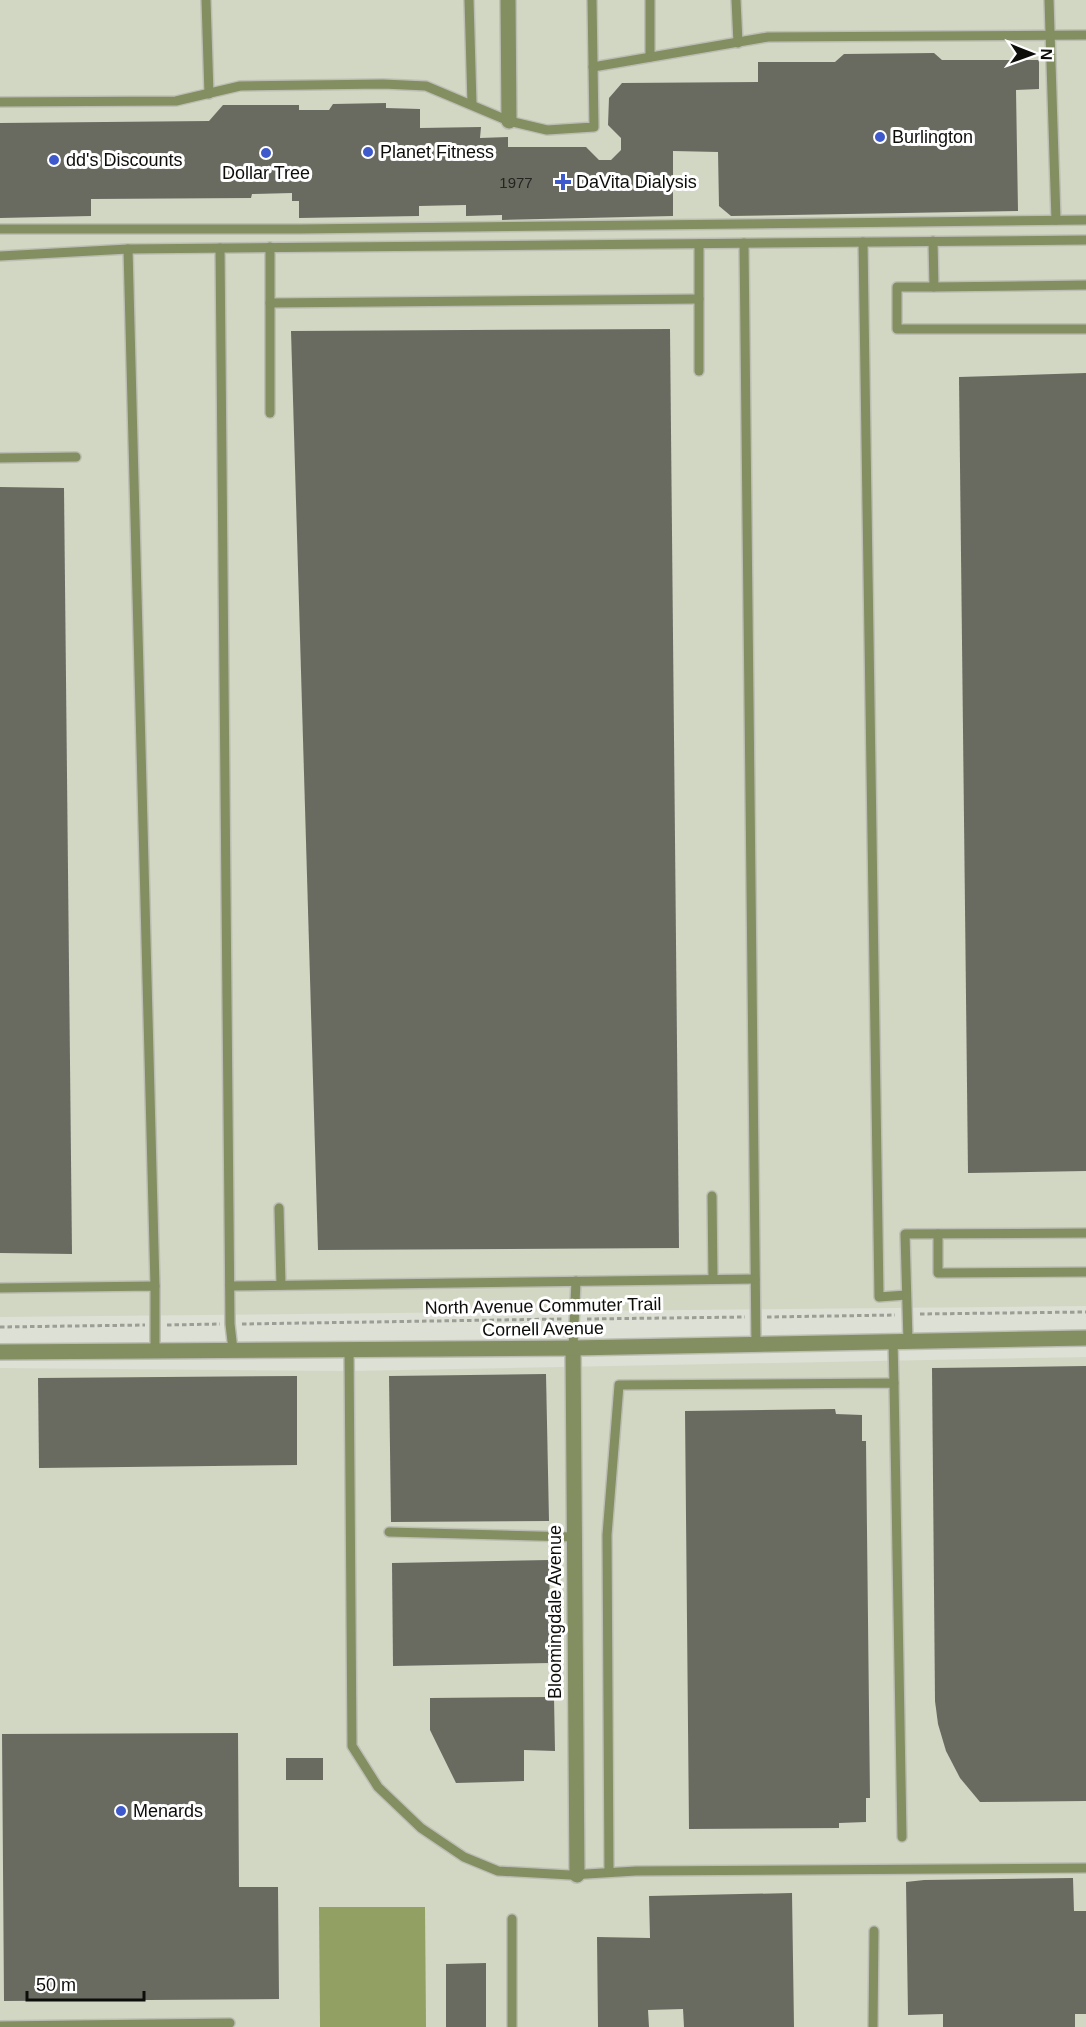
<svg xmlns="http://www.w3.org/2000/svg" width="1086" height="2027" viewBox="0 0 1086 2027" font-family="Helvetica,sans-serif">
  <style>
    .built { fill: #d2d7c4 }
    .water { fill: #93a063 }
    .building { fill: #696b61 }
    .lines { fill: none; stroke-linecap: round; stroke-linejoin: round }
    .service-casing { stroke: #bcbeb4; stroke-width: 12 }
    .minor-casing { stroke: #bcbeb4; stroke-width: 18 }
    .path { stroke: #9c9e95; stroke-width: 3; stroke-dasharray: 4.5 3; stroke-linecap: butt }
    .service { stroke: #838e61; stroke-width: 9 }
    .minor { stroke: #838e61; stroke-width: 15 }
    .poi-dot { fill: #3e59cc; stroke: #fff; stroke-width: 2 }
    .labels { text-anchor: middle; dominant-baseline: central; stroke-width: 6; stroke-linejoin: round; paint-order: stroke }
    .number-label { font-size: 15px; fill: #242520 }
    .poi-label { font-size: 18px; fill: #0d0e0a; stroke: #fff; text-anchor: start }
    .street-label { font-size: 18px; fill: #0d0e0a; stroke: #fff }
  </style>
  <rect width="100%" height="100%" fill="#dde0d4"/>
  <g class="built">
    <polygon points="0,0 1086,0 1086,222 170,235 1086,225 1086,1306 0,1317"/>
    <polygon points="1086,1357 1086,2027 0,2027 0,1368 349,1371"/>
  </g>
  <polygon class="water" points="319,1907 425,1907 426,2027 320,2027"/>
  <g class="building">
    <polygon points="934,53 942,60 1039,60 1039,89 1016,90 1018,211 731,216 719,206 718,152 673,151 673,216 502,220 502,215 466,216 466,205 419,206 419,216 299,218 299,201 292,201 292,193 252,194 251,198 91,199 91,216 0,218 0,123 209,121 223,105 299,105 299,110 329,110 333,104 386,103 386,108 420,109 420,128 481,127 480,138 508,137 508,147 586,147 599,160 611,160 621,150 621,138 608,125 609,98 622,83 758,82 758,62 835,62 844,54"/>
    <polygon points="670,329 679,1248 318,1250 291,331"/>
    <polygon points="1086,373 1086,1171 968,1173 959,377"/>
    <polygon points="0,487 64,488 72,1254 0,1253"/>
    <polygon points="1086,1366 1086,1801 980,1802 960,1778 946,1751 938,1724 935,1701 932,1368"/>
    <polygon points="546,1374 549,1521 391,1522 389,1376"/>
    <polygon points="297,1376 297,1465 39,1468 38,1378"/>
    <polygon points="835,1409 836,1414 862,1415 862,1441 866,1441 870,1798 866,1798 866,1822 839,1823 839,1828 689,1829 685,1411"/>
    <polygon points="549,1560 551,1663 393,1666 392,1563"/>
    <polygon points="554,1697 555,1751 524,1750 524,1781 456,1783 430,1730 430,1698"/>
    <polygon points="238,1733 239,1887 278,1887 279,1999 4,2001 2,1734"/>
    <rect x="286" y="1758" width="37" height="22"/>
    <polygon points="1073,1878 1074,1911 1086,1911 1086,2014 1075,2014 1075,2027 943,2027 943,2014 908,2015 906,1882 924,1880"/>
    <polygon points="792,1893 794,2027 684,2027 683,2009 648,2010 649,2027 598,2027 597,1937 650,1938 649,1896"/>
    <polygon points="486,1963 486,2027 446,2027 446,1964"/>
  </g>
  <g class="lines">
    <defs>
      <g id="service">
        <polyline points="206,0 209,94"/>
        <polyline points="469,0 472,104"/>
        <polyline points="650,0 650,57"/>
        <polyline points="736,0 738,43"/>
        <polyline points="1049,0 1056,220"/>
        <polyline points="593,67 768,37 1086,35"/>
        <polyline points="0,102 176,101 240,86 383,84 426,86 509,121 547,130 594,127 592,0"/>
        <polyline points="0,229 300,229 1086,220"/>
        <polyline points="933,241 934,287 897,287 897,329 1086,329"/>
        <polyline points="863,242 879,1297 906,1295"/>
        <polyline points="744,243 756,1345"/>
        <polyline points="699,244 699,371"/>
        <polyline points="270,247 270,413"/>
        <polyline points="220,248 230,1324 233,1350"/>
        <polyline points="128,249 155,1286"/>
        <polyline points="0,256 128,249 1086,240"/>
        <polyline points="934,287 1086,285"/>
        <polyline points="270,303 699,299"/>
        <polyline points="0,458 76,457"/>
        <polyline points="712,1196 713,1279"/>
        <polyline points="279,1208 281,1285"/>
        <polyline points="938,1234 938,1273 1086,1272"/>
        <polyline points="230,1286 755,1279"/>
        <polyline points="0,1288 155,1286 155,1351"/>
        <polyline points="908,1341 905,1234 1086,1233"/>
        <polyline points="893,1342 894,1383"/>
        <polyline points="573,1348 576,1281"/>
        <polyline points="349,1350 352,1746 378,1787 421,1828 464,1857 498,1871 570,1875 636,1871 1086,1868"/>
        <polyline points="389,1532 574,1537"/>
        <polyline points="609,1872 607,1535 619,1385 894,1383 902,1837"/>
        <polyline points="512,1919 512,2027"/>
        <polyline points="0,2026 230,2023"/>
        <polyline points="873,2027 874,1931"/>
      </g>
      <g id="minor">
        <polyline points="508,0 509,121"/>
        <polyline points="573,1348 577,1875"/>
        <polyline points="0,1352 573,1348 1086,1338"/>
      </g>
    </defs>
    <use href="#service" class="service-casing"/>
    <use href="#minor" class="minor-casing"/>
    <g class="path">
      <polyline points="920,1314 1086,1312"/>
      <polyline points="767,1317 895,1315"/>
      <polyline points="587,1319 745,1317"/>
      <polyline points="242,1324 562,1319"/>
      <polyline points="167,1325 220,1324"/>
      <polyline points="0,1327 145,1325"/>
    </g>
    <use href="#service" class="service"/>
    <use href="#minor" class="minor"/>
  </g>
  <g class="poi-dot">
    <circle cx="880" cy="137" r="6"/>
    <circle cx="368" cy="152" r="6"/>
    <circle cx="266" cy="153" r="6"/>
    <circle cx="54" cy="160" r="6"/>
    <path d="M560 173h6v6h6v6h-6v6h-6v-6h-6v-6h6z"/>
    <circle cx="121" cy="1811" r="6"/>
  </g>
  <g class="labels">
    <g class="number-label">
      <text x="516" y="182">1977</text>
    </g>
    <g class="poi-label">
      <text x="892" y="137">Burlington</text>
      <text x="380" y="152">Planet Fitness</text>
      <text x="66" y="160">dd's Discounts</text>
      <text x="266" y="173" text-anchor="middle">Dollar Tree</text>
      <text x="576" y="182">DaVita Dialysis</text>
      <text x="133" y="1811">Menards</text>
    </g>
    <g class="street-label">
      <text transform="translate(543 1306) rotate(-1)">North Avenue Commuter Trail</text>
      <text transform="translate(543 1329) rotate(-1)">Cornell Avenue</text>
      <text transform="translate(555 1612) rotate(-90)">Bloomingdale Avenue</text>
    </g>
  </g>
  <g transform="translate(1032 54) rotate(91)" stroke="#ffffff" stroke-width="4.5" paint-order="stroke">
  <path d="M0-4.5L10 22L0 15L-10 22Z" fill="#0d0e0a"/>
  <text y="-9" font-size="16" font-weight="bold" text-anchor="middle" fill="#0d0e0a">N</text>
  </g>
  <path d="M27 1991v9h117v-9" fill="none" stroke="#0d0e0a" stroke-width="3"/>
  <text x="36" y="1991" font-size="18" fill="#0d0e0a" stroke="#ffffff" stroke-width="4.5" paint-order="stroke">50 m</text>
</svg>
